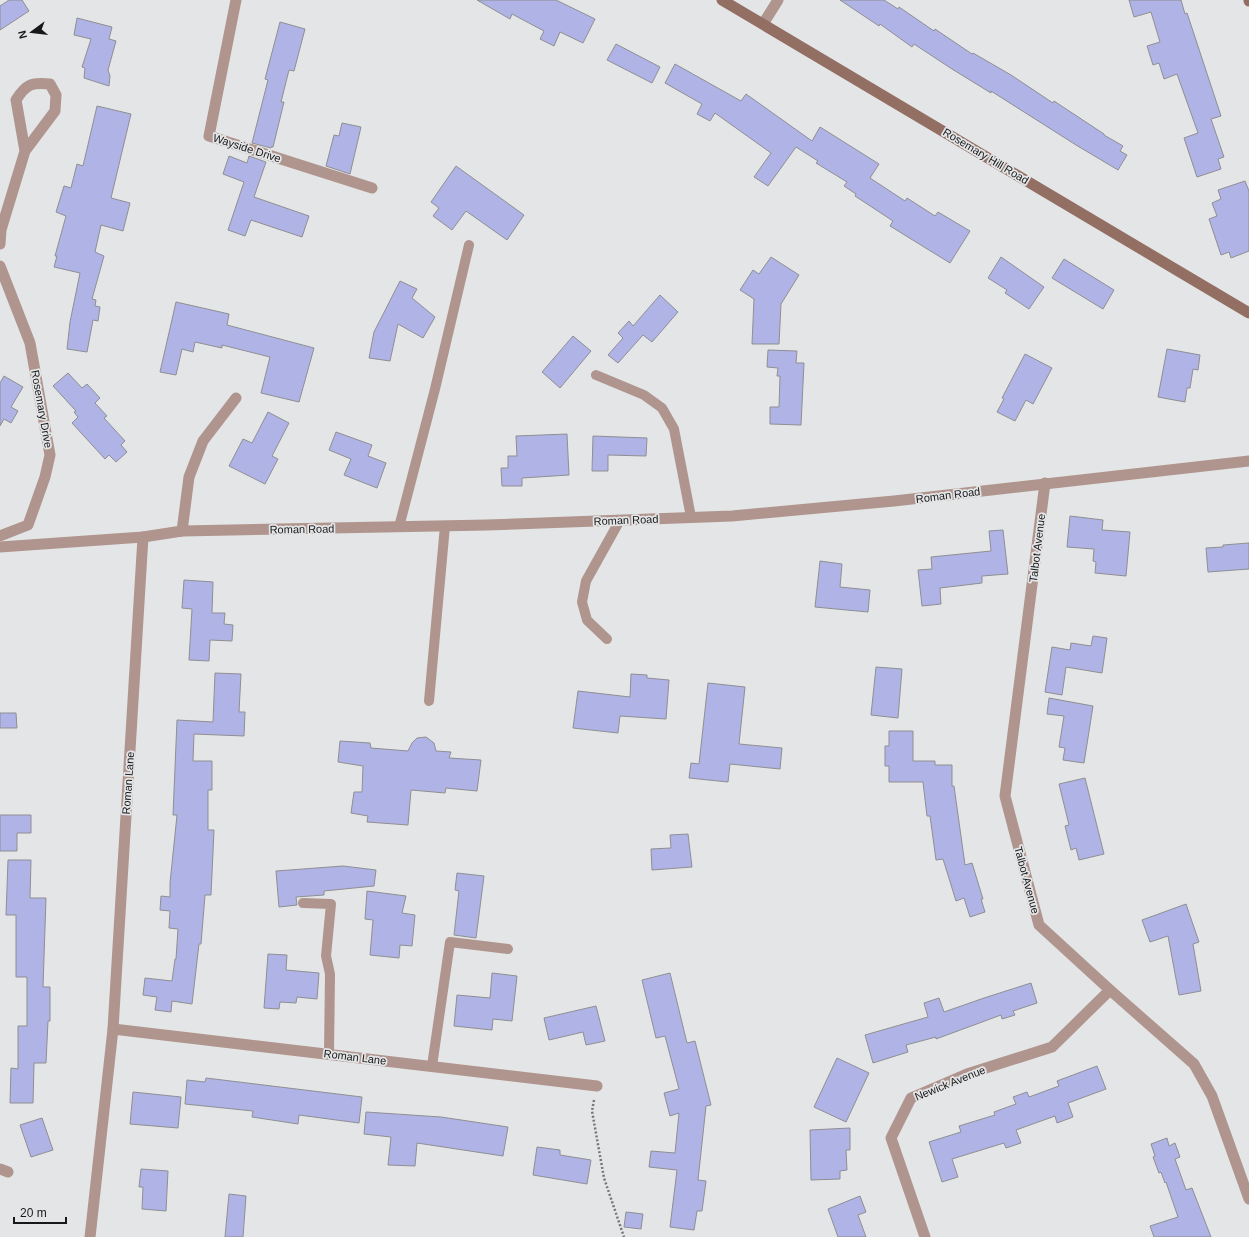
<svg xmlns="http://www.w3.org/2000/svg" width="1249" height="1237" viewBox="0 0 1249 1237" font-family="Arial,sans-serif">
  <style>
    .building { fill: #afb3e6; stroke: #8f8f92 }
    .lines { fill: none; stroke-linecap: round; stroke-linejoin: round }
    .path { stroke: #757677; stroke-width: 2.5; stroke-dasharray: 2 2; stroke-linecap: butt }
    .service { stroke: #af958d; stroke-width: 10 }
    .minor { stroke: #af958d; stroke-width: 11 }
    .secondary { stroke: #936f63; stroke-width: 11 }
    .labels { text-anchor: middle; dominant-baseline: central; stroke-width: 3.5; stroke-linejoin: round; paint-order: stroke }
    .street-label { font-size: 11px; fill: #181819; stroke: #e4e5e7 }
  </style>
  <rect width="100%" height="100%" fill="#e4e5e7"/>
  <g class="building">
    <polygon points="9,0 22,0 29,11 0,30 0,6"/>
    <polygon points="477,0 556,0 595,19 583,43 560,32 554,46 540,39 544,31 512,14 510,19"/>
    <polygon points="840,0 884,0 898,9 899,7 934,31 935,29 972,54 973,53 1011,75 1053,103 1054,101 1104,134 1104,135 1123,146 1120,151 1127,155 1118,170 1076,145 991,91 991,93 952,69 914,44 912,47 880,24 879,26"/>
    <polygon points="1129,0 1181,0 1185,14 1187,13 1190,22 1221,116 1211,119 1224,157 1218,159 1221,169 1197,177 1184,138 1198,133 1177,74 1164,79 1159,63 1153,65 1147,46 1160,42 1151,12 1134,17"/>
    <polygon points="77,18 112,27 109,39 116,41 108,70 110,76 109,86 84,78 85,68 82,67 91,39 74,35"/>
    <polygon points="280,22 305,29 294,71 289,70 281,102 284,102 273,147 271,147 271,148 252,143 268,80 265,79"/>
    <polygon points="616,44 660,67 652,83 607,60"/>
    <polygon points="675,64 741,101 746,94 812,141 820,127 879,164 870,178 905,201 907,198 935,216 938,212 970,231 950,263 890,226 893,221 855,196 856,194 844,186 847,182 816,163 818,161 796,147 768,186 754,177 771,153 715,113 710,121 697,114 702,104 665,83"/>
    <polygon points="97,106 131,114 111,198 130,203 123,231 101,225 95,252 104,256 92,299 96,300 95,306 100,307 98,321 93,320 87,352 67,349 70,322 80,273 54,267 57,256 55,256 66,216 56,212 64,186 71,188 77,164 83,166"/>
    <polygon points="342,123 361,127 350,174 326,166 334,135 339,136"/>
    <polygon points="229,156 247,163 249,156 266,162 254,197 309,216 302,237 251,220 245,236 228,230 244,182 223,174"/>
    <polygon points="456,166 524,215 507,240 466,211 452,230 433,216 439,208 431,202"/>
    <polygon points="1245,181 1249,191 1249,251 1231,258 1229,252 1221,255 1209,219 1217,216 1212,203 1221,199 1218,190"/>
    <polygon points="771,257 799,275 781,304 779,344 752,344 754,299 740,290 753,270 759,274"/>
    <polygon points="1001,257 1044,287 1029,309 1005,293 1007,290 988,278"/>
    <polygon points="1064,259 1114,290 1103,309 1052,278"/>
    <polygon points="400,281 417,289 412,298 435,317 423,338 398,324 390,361 369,358 374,332"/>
    <polygon points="660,295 678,312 652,342 643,335 618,363 608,355 623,338 618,333 629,321 633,326"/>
    <polygon points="176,302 229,314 227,325 314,348 299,402 261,393 270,357 222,345 222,348 195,342 193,352 182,349 176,375 160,372"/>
    <polygon points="573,336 591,351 560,388 542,372"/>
    <polygon points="1167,349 1200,355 1198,370 1193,369 1190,388 1187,388 1185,402 1158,397"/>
    <polygon points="768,350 797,351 796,363 804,363 801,425 770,424 770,407 779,407 780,376 777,376 778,368 767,367"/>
    <polygon points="1025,354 1052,368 1033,404 1026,400 1015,421 997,412 1004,399 1002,398"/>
    <polygon points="68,373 82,388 87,384 100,398 95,403 107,416 104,418 125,441 121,445 127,452 116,462 109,455 105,459 72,423 78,417 74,412 76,411 53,386"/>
    <polygon points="4,376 23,387 11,407 18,411 11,423 4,419 0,426 0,383"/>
    <polygon points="268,412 289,423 272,456 278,459 265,484 229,466 243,439 252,443"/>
    <polygon points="336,432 372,445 368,456 386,463 377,488 344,475 351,459 329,450"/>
    <polygon points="567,434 569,475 522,478 522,486 502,486 501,468 508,468 508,456 517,456 516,436"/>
    <polygon points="593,436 647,438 646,456 608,455 608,471 592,471"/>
    <polygon points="1070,516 1103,520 1102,530 1130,532 1126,576 1095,573 1096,562 1093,561 1094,549 1067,547"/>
    <polygon points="1003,530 1008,574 982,576 982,583 940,588 941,604 922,606 918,570 932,569 931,557 991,551 989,531"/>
    <polygon points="1249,543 1249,569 1208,572 1206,548 1223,547 1223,545"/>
    <polygon points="820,561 842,564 840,587 870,590 868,612 815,607"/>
    <polygon points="184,580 213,582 212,613 225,613 224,624 233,625 232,641 210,640 209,661 189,660 192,609 182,608"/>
    <polygon points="1093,636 1107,638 1102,673 1066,667 1062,695 1045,692 1052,647 1070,650 1071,643 1091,646"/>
    <polygon points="876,667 902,669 898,718 871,715"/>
    <polygon points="215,673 241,674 239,712 245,712 244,736 194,734 193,761 212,761 212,790 208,790 208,830 214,830 211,895 205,895 201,944 199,944 192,1004 172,1001 171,1012 155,1010 157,997 143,995 145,978 172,981 175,959 176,959 178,929 169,928 170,911 160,910 161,896 170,897 170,883 177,815 173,815 177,720 213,722"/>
    <polygon points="631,674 647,675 647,678 669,680 666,719 620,716 618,733 573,728 578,691 630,697"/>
    <polygon points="708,683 745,687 739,744 782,748 780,769 730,764 728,782 689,778 691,763 699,764"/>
    <polygon points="1049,698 1093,706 1084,763 1063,760 1065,748 1059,747 1064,716 1047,714"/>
    <polygon points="0,713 16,713 17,728 0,728"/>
    <polygon points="889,731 913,731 913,761 935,761 935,765 952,765 952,786 954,786 965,865 972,863 983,899 981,899 985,912 970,917 964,898 956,901 943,859 936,860 930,816 927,816 923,782 889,782 889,766 885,766 885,746 889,746"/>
    <polygon points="426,737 434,743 436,751 451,752 449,758 481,760 477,791 446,788 445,793 411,790 408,825 367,822 368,816 351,813 354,792 362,792 363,766 338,762 340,741 370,743 371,748 408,751 412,743 417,738"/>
    <polygon points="1085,778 1104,854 1079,860 1076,848 1071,850 1065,826 1069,825 1059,784"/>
    <polygon points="0,815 31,815 31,833 17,833 17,851 0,851"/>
    <polygon points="688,834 692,867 652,870 651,849 671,848 670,835"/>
    <polygon points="8,860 31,860 30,898 46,898 43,987 50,987 50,1021 48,1021 46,1063 34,1063 33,1103 10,1103 11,1068 18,1069 18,1026 27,1026 27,977 16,977 16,915 6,915"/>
    <polygon points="343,866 376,870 374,886 324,891 324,895 296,897 297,905 279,907 276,871"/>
    <polygon points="457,873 484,876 476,938 454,935 459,891 455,890"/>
    <polygon points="367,891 406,896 402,913 415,915 412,946 400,945 399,958 370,955 373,920 365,919"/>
    <polygon points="1186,904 1199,942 1193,944 1201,991 1179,995 1168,936 1150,942 1142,920"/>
    <polygon points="268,954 287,955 286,970 319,973 317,999 297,997 296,1003 280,1002 279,1009 264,1008"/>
    <polygon points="492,973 517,976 512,1021 493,1019 492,1030 454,1026 457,995 490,998"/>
    <polygon points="670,973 687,1043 695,1041 711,1105 706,1106 698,1180 706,1181 702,1211 697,1211 694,1230 670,1227 677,1170 649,1167 651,1151 675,1153 679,1113 670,1116 664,1093 679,1089 665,1036 656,1038 642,980"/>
    <polygon points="1031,983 1037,1003 1013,1011 1015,1015 1002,1019 1001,1015 936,1039 936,1037 906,1045 908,1052 873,1063 865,1035 928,1017 924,1003 939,998 944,1012 984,998"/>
    <polygon points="596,1006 605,1041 586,1045 583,1032 549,1040 544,1018"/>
    <polygon points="837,1058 869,1073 846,1122 814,1107"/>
    <polygon points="1097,1066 1106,1089 1068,1103 1073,1117 1057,1123 1055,1116 1016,1130 1021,1143 1006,1148 1004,1143 952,1159 958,1177 942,1182 929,1142 961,1132 959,1126 995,1115 994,1112 1016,1104 1013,1097 1027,1092 1029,1097 1059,1086 1057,1081"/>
    <polygon points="206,1078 362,1097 359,1123 299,1115 298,1124 252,1117 253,1111 185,1104 187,1080 205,1082"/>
    <polygon points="133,1092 181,1097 178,1128 130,1124"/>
    <polygon points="366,1112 441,1117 508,1127 503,1156 417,1143 415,1166 388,1165 391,1137 364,1134"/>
    <polygon points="42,1118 53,1150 31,1157 20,1125"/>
    <polygon points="850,1128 850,1150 846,1150 847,1170 840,1171 840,1179 811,1180 810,1130"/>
    <polygon points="1167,1138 1169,1146 1175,1143 1180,1157 1175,1159 1186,1190 1192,1188 1211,1237 1154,1237 1150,1226 1178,1217 1166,1182 1165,1183 1161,1172 1159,1173 1153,1157 1155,1156 1151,1144"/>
    <polygon points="537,1147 560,1150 560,1155 591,1160 587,1184 533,1175"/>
    <polygon points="141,1169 168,1171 166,1211 142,1209 143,1187 139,1187"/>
    <polygon points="229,1194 246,1196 243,1237 225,1237"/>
    <polygon points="860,1196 866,1212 858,1215 866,1237 838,1237 828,1209"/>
    <polygon points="626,1212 643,1214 641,1229 624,1227"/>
  </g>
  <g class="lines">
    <polyline class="path" points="594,1100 592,1111 604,1178 624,1237"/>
    <g class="service">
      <polyline points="596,375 644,395 662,408 674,429 691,517"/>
      <polyline points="399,527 435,389 469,245"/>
      <polyline points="607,639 587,620 582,602 586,581 620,520"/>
      <polyline points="429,701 445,526"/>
      <polyline points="303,903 331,904 326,956 330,974 329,1054"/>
      <polyline points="432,1066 450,942 508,949"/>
    </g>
    <g class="minor">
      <polyline points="236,0 209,136 372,188"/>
      <polyline points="763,24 778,0"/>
      <path d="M 0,244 L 1,230 L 25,151 L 55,111 L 56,95 L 50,84 C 32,82 26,84 16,100 L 25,151"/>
      <polyline points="0,266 30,343 50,455 45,477 28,525 0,536"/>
      <polyline points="1045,483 1005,796 1039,925 1110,990 1194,1064 1212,1096 1249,1199"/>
      <polyline points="182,531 189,477 203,441 236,398"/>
      <polyline points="0,547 143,537 182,531 487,525 732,516 894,501 1249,461"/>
      <polyline points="113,1029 597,1086"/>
      <polyline points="0,1169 8,1172"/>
      <polyline points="90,1237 113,1029 143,537"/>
      <polyline points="925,1237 891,1138 911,1098 967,1074 1052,1047 1110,990"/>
    </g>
    <g class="secondary">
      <polyline points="722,0 1249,313"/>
      <polyline points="1249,0 1249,1"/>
    </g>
  </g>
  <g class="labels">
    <g class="street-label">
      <text transform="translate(247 148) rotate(18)">Wayside Drive</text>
      <text transform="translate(986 156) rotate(31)">Rosemary Hill Road</text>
      <text transform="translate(42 409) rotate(80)">Rosemary Drive</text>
      <text transform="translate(948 495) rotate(-7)">Roman Road</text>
      <text transform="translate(626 520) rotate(-2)">Roman Road</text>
      <text transform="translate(302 529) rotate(-1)">Roman Road</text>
      <text transform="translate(1037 548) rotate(-83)">Talbot Avenue</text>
      <text transform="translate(128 783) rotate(-86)">Roman Lane</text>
      <text transform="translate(1027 880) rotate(75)">Talbot Avenue</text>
      <text transform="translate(355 1057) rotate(7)">Roman Lane</text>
      <text transform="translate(950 1083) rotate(-22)">Newick Avenue</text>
    </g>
  </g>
  <g transform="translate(32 32) rotate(255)" stroke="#e4e5e7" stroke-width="3" paint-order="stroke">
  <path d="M0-3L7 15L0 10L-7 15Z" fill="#181819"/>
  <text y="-6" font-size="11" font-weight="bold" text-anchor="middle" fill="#181819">N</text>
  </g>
  <path d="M14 1217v6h52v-6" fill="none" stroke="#181819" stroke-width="2"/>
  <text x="20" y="1217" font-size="12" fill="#181819" stroke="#e4e5e7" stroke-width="3" paint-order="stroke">20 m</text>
</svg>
